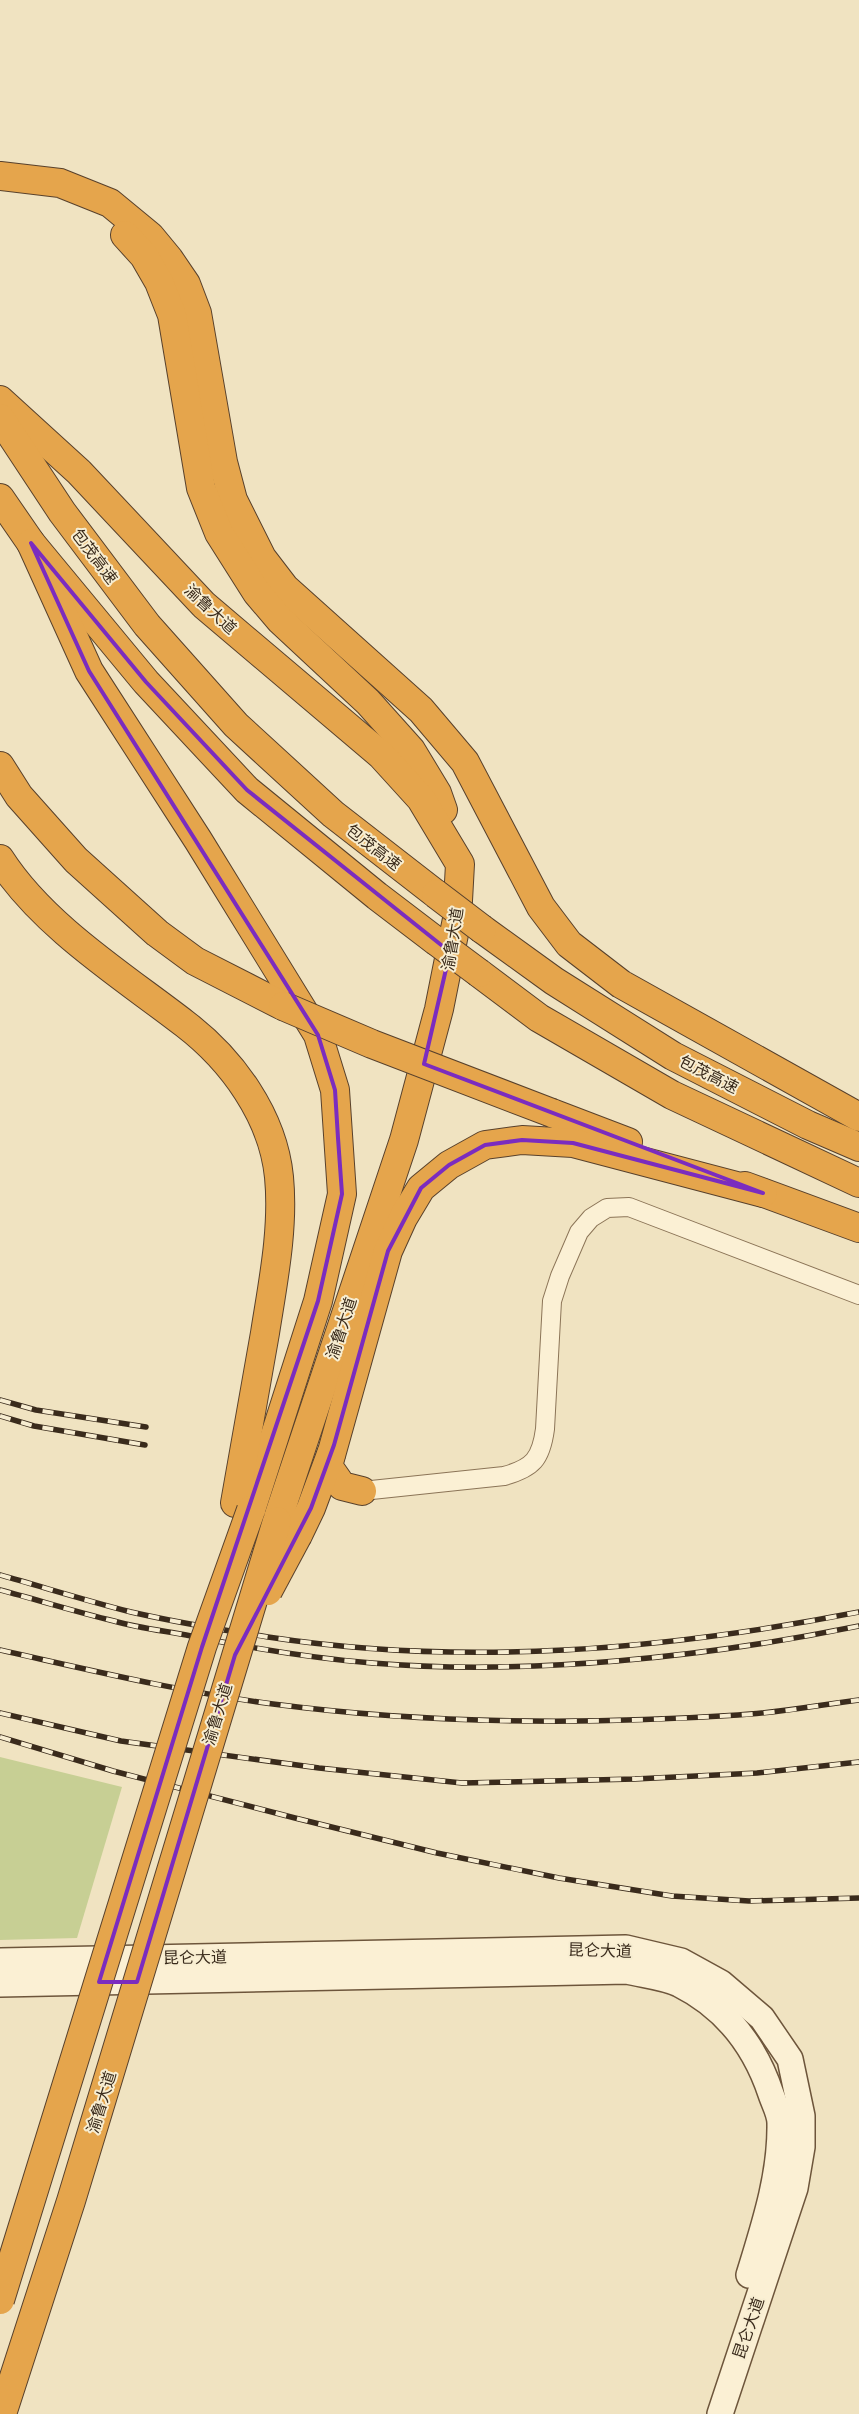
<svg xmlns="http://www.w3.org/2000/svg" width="859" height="2414" viewBox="0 0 859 2414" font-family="'IBM Plex Serif','Noto Sans SC',serif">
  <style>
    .green { fill: #c7cf94 }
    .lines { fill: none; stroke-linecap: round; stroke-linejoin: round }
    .street-casing { stroke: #8b7457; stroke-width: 20 }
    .secondary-casing { stroke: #6d553b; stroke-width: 28 }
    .highway-casing { stroke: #58412c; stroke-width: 30 }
    .street { stroke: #fbf0d4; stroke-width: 18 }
    .secondary { stroke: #fbf0d4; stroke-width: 25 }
    .highway { stroke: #e5a54c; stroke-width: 28 }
    .rail-casing { stroke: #3a2b1c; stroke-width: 5.5 }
    .rail { stroke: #f7edd1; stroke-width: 4; stroke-dasharray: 11; stroke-linecap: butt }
    .highway-bridge-casing { stroke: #58412c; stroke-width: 30; stroke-linecap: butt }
    .highway-bridge { stroke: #e5a54c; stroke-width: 28 }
    .marked { fill: none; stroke: #7b2cbf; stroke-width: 4; stroke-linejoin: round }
    .labels { text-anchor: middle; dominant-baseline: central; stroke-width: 4; stroke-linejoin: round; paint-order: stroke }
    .street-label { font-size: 16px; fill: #3a2b1c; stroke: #f7edd1 }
  </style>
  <rect width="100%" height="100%" fill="#f0e3c1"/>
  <polygon class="green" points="0,1757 122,1787 77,1938 0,1940"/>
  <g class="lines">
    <defs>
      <path id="street" d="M 362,1491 L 504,1476 C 533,1468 541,1459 545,1429 L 552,1301 L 560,1276 L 579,1232 L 591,1218 L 607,1208 L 629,1207 L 859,1295"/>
      <g id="secondary">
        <polyline points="0,1961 626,1948 681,1961 721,1983 762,2018 790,2059 802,2116 802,2147 795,2188 720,2414"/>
        <path d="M 0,1984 L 627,1971 C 643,1975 664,1977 679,1984 C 725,2007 755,2046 771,2094 C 774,2103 780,2114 780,2123 C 781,2175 764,2226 749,2275"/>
      </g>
      <g id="highway">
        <polyline points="0,176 60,183 110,203 150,236 169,259 186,284 197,313 223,462 233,500 262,558 285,588 421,710 465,762 541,907 569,944 621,984 859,1117"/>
        <polyline points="125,235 144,256 159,282 172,315 201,488 219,533 257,593 280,620 368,702 411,750 437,793 443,810"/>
        <polyline points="0,400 79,472 204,605 381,755 421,799 460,864 457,919 439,1009 404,1140 277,1521"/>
        <polyline points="0,418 62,512 147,625 236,725 333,814 436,894"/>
        <polyline points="0,498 31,543 146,682 247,790 377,896 436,941"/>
        <polyline points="31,543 89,671 198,840 318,1035 335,1090 342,1194 318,1301 251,1510"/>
        <polyline points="0,766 19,796 76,860 157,933 195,961 283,1006"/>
        <path d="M 0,859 C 43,926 123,976 185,1024 C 232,1060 273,1116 279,1177 C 284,1228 273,1282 265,1333 C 255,1389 245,1446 235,1503"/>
        <polyline points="482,929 554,981 673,1056 808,1125 859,1147"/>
        <polyline points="479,973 539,1018 672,1095 859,1183"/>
        <polyline points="552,1113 628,1142"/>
        <polyline points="745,1186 859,1228"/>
        <polyline points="362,1491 342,1486 328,1466 388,1251 403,1218 421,1188 449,1165 485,1145 522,1140 573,1143 763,1193"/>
        <polyline points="298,1535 311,1508 331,1454"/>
      </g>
    </defs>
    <use href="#street" class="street-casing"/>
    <use href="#secondary" class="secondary-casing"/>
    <use href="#highway" class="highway-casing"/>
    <use href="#street" class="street"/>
    <use href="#secondary" class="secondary"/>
    <use href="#highway" class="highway"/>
    <defs>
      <g id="rail">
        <polyline points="0,1400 36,1410 146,1427"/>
        <polyline points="0,1416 34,1426 145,1445"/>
        <path d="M 0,1575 C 43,1587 87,1601 131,1612 C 175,1622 222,1630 268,1637 C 465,1667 664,1650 859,1612"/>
        <path d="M 0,1590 C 38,1600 76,1612 114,1621 C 139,1628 165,1631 191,1636 C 251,1648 311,1658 372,1663 C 528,1676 706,1657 859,1626"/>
        <path d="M 0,1650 C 90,1670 181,1692 273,1704 C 427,1724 583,1725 738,1715 C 778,1713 819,1705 859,1700"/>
        <polyline points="0,1713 121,1741 319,1768 462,1783 635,1779 757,1773 859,1762"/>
        <polyline points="0,1737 113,1771 295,1818 437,1853 559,1878 672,1896 749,1901 859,1898"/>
      </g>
    </defs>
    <use href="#rail" class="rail-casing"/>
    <use href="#rail" class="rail"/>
    <defs>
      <g id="highway-bridge">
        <polyline points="436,894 482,929"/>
        <polyline points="436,941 479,973"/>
        <polyline points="283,1006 372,1044 552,1113"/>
        <polyline points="268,1591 298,1535"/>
        <polyline points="0,2300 202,1647 251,1510"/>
        <polyline points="2,2414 71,2201 277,1521"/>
      </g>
    </defs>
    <use href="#highway-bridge" class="highway-bridge-casing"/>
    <use href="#highway-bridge" class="highway-bridge"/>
  </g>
  <path class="marked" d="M 31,543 L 146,682 L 247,790 L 450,952 L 424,1064 L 763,1193 L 573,1143 L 522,1140 L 485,1145 L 449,1165 L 421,1188 L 388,1251 L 334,1445 L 311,1508 L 235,1655 L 137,1982 L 99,1982 L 202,1647 L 318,1301 L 342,1194 L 338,1138 L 335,1090 L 318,1035 L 89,671 Z"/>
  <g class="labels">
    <g class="street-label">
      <text transform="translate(95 556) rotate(53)">包茂高速</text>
      <text transform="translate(211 609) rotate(43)">渝鲁大道</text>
      <text transform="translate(374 847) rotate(38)">包茂高速</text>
      <text transform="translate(452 939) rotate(-81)">渝鲁大道</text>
      <text transform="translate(709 1074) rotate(27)">包茂高速</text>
      <text transform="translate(341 1328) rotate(-72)">渝鲁大道</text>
      <text transform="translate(217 1714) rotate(-73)">渝鲁大道</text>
      <text transform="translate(600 1950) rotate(2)">昆仑大道</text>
      <text transform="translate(195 1957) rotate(-1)">昆仑大道</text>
      <text transform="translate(101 2102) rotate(-73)">渝鲁大道</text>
      <text transform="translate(748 2328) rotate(-71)">昆仑大道</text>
    </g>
  </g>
</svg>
